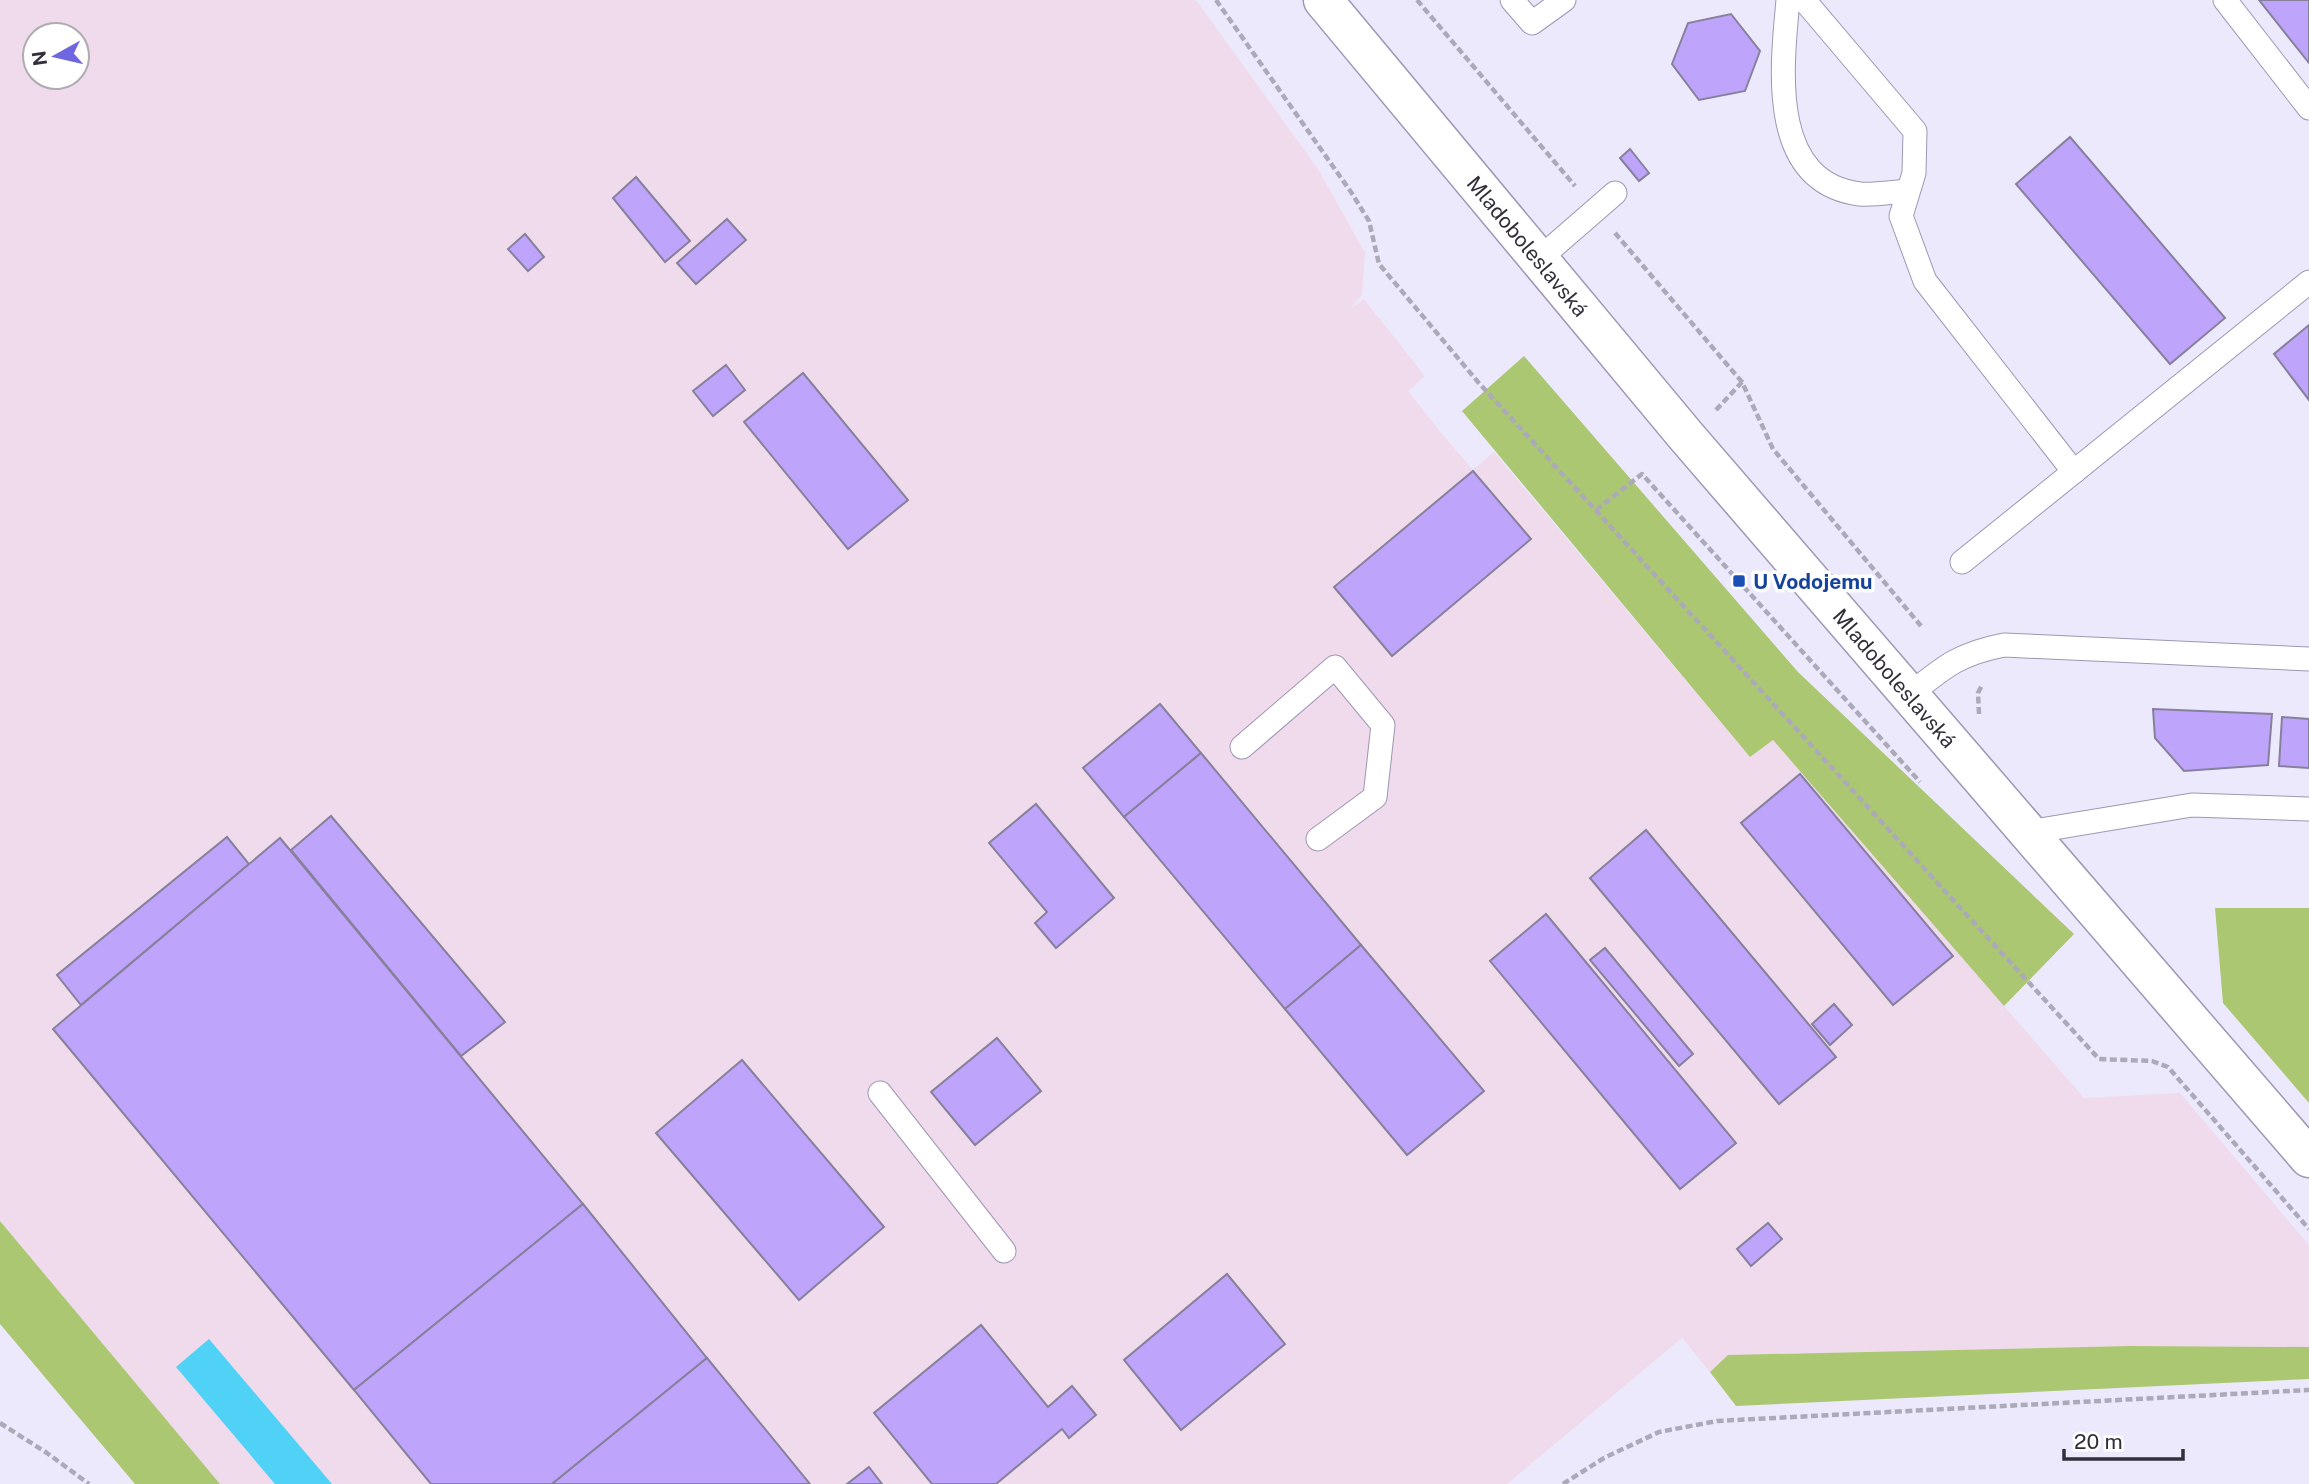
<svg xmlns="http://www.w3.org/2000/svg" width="2309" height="1484" viewBox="0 0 2309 1484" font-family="'Public Sans',sans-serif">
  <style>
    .industrial { fill: #efdbeb; fill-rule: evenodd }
    .green { fill: #abc771 }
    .water { fill: #4fd2f6 }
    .building { fill: #bea5fb; stroke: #87809d; stroke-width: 2 }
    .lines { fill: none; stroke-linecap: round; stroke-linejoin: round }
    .lane-casing { stroke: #9e96b4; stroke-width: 25 }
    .secondary-casing { stroke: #9e96b4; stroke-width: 41 }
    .path { stroke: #aca9b9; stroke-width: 4.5; stroke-dasharray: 7 3.5; stroke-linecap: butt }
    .lane { stroke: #fff; stroke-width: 23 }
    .secondary { stroke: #fff; stroke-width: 38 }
    .transit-dot { fill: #1a4fb4; stroke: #fff; stroke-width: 2.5 }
    .labels { text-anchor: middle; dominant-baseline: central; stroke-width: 7; stroke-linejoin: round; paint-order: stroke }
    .street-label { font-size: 21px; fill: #322f3b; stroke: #fff }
    .transit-label { font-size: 21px; font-weight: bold; fill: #164399; stroke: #fff; text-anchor: start }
  </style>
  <rect width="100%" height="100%" fill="#ede9fc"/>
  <path class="industrial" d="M 0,0 L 1196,0 L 1318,169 L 1365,253 L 1362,295 L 1350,309 L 1364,299 L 1425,376 L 1408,391 L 1442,434 L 1473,470 L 1494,452 L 1750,757 L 1773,740 L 2084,1098 L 2180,1093 L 2309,1245 L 2309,1347 L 2130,1346 L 1728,1355 L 1710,1372 L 1682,1338 L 1507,1484 L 220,1484 L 0,1221 ZM 35,35 L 77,35 L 77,77 L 35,77 Z"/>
  <g class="green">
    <polygon points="1524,356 1798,672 2074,934 2004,1006 1773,740 1750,757 1462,411"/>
    <polygon points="2215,908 2309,908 2309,1103 2223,1003"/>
    <polygon points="0,1221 220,1484 135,1484 0,1324"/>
    <polygon points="2130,1346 2309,1347 2309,1379 1736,1406 1710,1372 1728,1355"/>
  </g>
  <polygon class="water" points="209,1339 332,1484 275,1484 176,1367"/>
  <g class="building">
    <polygon points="2259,0 2309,0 2309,63"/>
    <polygon points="1731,14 1760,51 1745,91 1699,100 1672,64 1688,23"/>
    <polygon points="2070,137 2225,318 2170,364 2016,184"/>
    <polygon points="1630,149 1649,173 1639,181 1620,158"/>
    <polygon points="636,177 690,241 665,262 613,198"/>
    <polygon points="727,219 746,240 696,284 677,263"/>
    <polygon points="525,234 544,257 528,271 508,249"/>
    <polygon points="2309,325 2309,400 2274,354"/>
    <polygon points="726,365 745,390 713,416 693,391"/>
    <polygon points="803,373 908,500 848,549 744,422"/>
    <polygon points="1473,471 1531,539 1392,656 1334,587"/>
    <polygon points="1160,704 1201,753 1124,817 1083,768"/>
    <polygon points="2153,709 2272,714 2268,765 2184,771 2155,738"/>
    <polygon points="2282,717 2309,719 2309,768 2279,766"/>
    <polygon points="1201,753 1361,945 1285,1009 1124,817"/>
    <polygon points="1800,774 1953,956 1893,1005 1741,823"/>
    <polygon points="1036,804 1114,898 1056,948 1035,923 1047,912 989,843"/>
    <polygon points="331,816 505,1022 461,1056 291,850"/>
    <polygon points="1646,830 1836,1057 1779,1104 1590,878"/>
    <polygon points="227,837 249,864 81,1005 57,975"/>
    <polygon points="280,838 583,1204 354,1390 53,1029"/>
    <polygon points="1546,914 1736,1143 1680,1189 1490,961"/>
    <polygon points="1361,945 1484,1091 1407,1155 1285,1009"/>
    <polygon points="1605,948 1693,1054 1679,1066 1590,960"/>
    <polygon points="1834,1004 1852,1025 1830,1045 1812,1024"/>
    <polygon points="997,1038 1041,1091 975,1145 931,1092"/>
    <polygon points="742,1060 884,1227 799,1300 656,1133"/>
    <polygon points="583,1204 707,1358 552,1484 431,1484 354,1390"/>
    <polygon points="1768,1223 1782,1239 1751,1266 1737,1249"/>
    <polygon points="1227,1274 1285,1344 1181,1430 1124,1360"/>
    <polygon points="981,1325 1048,1407 1072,1386 1096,1415 1069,1438 1062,1429 996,1484 932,1484 874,1413"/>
    <polygon points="707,1358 810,1484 552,1484"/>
    <polygon points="869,1467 882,1484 847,1484"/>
  </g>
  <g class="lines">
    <defs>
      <g id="lane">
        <polyline points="1512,0 1532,23 1564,0"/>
        <path d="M 1788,0 C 1782,66 1767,182 1860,194 C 1875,195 1893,192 1908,191"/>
        <polyline points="1804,0 1915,131 1914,173 1901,216 1925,281 2074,472"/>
        <polyline points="2225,0 2309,108"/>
        <polyline points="1538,260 1615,193"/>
        <polyline points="1962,562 2309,282"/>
        <path d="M 1908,696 C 1944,667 1958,654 2004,645 L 2309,659"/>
        <polyline points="1242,747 1335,667 1383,725 1375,797 1318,839"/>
        <polyline points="2029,832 2192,805 2309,809"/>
        <polyline points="880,1093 1004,1251"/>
      </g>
      <g id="secondary">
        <path id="s1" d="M 1323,0 L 1686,436 L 2309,1158"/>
      </g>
    </defs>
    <use href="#lane" class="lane-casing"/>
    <use href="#secondary" class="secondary-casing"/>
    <g class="path">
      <polyline points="1216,0 1351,192 1369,221 1379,264 1478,382 2099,1059 2152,1061 2168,1067 2309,1229"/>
      <polyline points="1417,0 1575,186"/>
      <polyline points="1615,233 1742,382"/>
      <polyline points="1716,410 1742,382 1773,449 1921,626"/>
      <polyline points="1596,510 1642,474 1920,782"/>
      <polyline points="1979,714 1978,693 1982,685"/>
      <polyline points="0,1423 47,1453 89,1484"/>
      <polyline points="1563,1484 1604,1458 1659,1432 1717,1421 2309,1390"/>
    </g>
    <use href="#lane" class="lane"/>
    <use href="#secondary" class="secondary"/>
  </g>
  <rect class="transit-dot" x="1732" y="574" width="14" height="14" rx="3.5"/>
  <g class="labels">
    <g class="street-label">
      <text stroke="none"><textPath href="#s1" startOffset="320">Mladoboleslavská</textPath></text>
      <text stroke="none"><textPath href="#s1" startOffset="887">Mladoboleslavská</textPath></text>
    </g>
    <g class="transit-label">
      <text x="1753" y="581">U Vodojemu</text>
    </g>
  </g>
  <g transform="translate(56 56) rotate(262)"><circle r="33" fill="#ffffff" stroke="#adacb1" stroke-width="2"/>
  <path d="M0-5L12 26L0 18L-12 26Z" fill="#6f67e1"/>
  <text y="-10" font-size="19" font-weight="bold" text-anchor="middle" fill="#322f3b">N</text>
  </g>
  <path d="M2064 1449v10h119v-10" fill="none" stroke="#322f3b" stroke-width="3.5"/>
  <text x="2074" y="1449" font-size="21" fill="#322f3b" stroke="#ffffff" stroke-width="5" paint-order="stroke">20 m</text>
</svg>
